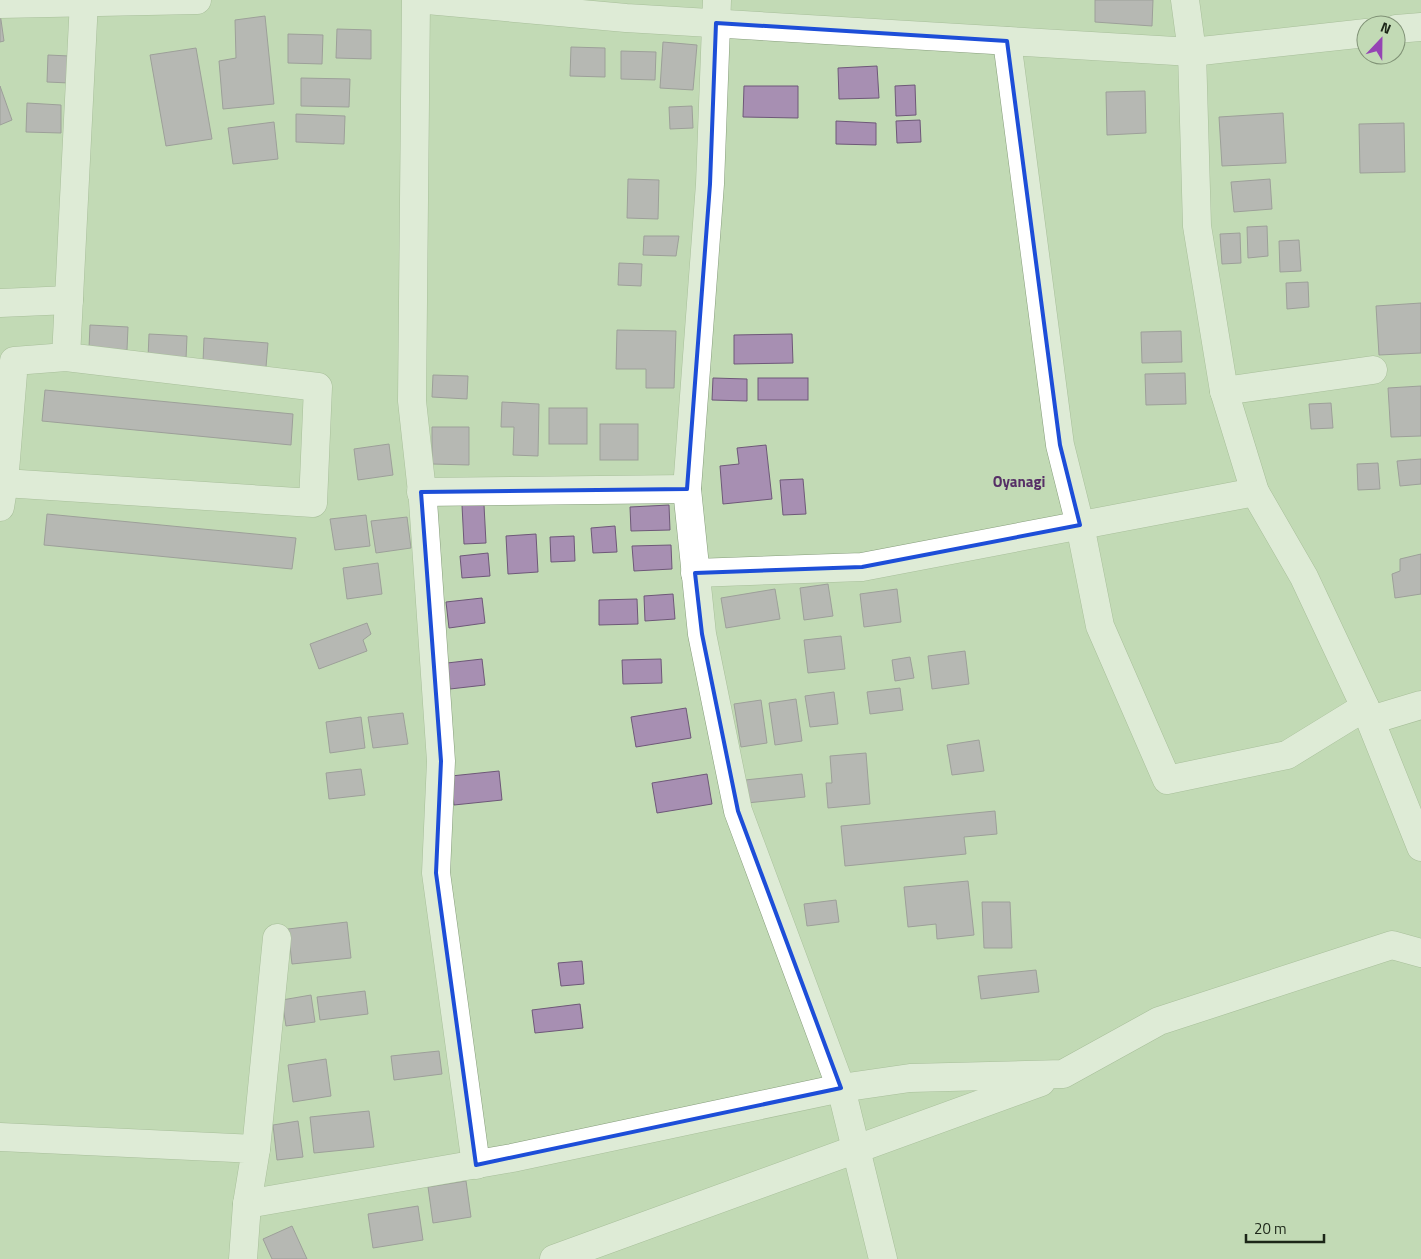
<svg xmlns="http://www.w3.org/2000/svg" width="1421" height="1259" viewBox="0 0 1421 1259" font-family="'Titillium Web',sans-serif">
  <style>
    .building { fill: #a78fb2; stroke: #6e5878 }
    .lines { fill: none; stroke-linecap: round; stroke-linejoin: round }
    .minor-casing { stroke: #869d7b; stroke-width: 29 }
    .minor { stroke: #fff; stroke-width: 28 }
    .marked { fill: none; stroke: #1d4ed8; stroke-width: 4; stroke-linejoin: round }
    .labels { text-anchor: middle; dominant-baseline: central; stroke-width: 5; stroke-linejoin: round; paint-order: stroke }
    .quarter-label { font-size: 15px; font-weight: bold; fill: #562f66; stroke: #c2dab5 }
  </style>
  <rect width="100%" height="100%" fill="#c2dab5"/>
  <g class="building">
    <polygon points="1095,0 1153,0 1152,26 1095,22"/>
    <polygon points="0,13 4,41 0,42"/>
    <polygon points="265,16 274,104 223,109 219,61 236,58 235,20"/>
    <polygon points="337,29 371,30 371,59 336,58"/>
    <polygon points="288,34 323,35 322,64 288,63"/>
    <polygon points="663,42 697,45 693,90 660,88"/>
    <polygon points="571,47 605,48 605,77 570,76"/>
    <polygon points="196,48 212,139 166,146 150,55"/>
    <polygon points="621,51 656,52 655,80 621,79"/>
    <polygon points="48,55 69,56 69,83 47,82"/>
    <polygon points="877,66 879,98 839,99 838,68"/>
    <polygon points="301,78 350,79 349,107 301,106"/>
    <polygon points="915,85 916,115 896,116 895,86"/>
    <polygon points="0,86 12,120 0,125"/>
    <polygon points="744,86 798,86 798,118 743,117"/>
    <polygon points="1145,91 1146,133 1107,135 1106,92"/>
    <polygon points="27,103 61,105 61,133 26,132"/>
    <polygon points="692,106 693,128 670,129 669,107"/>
    <polygon points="1283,113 1286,163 1222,166 1219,117"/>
    <polygon points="296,114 345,116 344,144 296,142"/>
    <polygon points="920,120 921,142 897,143 896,121"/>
    <polygon points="836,121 876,123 876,145 836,144"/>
    <polygon points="274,122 278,159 233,164 228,128"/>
    <polygon points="1404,123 1405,172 1360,173 1359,124"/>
    <polygon points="628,179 659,180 658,219 627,218"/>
    <polygon points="1270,179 1272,209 1234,212 1231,182"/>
    <polygon points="1267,226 1268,256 1248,258 1247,227"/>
    <polygon points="1240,233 1241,263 1222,264 1220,234"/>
    <polygon points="644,236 679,236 676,256 643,255"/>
    <polygon points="1299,240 1301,271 1280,272 1279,241"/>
    <polygon points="619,263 642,264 641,286 618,285"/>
    <polygon points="1308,282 1309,307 1287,309 1286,283"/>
    <polygon points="1421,303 1421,353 1379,355 1376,306"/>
    <polygon points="90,325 128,327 127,350 89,348"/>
    <polygon points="617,330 676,331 674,388 646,388 646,369 616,369"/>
    <polygon points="1181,331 1182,362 1142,363 1141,332"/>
    <polygon points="149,334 187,336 186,359 148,358"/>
    <polygon points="792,334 793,363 734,364 734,335"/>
    <polygon points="204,338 268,343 266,367 203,362"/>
    <polygon points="1185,373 1186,404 1146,405 1145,374"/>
    <polygon points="433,375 468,376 467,399 432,397"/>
    <polygon points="713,378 747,379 747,401 712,400"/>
    <rect x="758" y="378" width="50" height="22"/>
    <polygon points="1421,386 1421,436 1391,437 1388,388"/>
    <polygon points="45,390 293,414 291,445 42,421"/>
    <polygon points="502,402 539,404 538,456 513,455 514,427 501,427"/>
    <polygon points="1331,403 1333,428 1311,429 1309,404"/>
    <rect x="549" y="408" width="38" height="36"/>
    <rect x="600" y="424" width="38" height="36"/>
    <polygon points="432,427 469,427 469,465 432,464"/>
    <polygon points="389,444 393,475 358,480 354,449"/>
    <polygon points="766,445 772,499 723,504 720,466 739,464 737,448"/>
    <polygon points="1421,459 1421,484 1400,486 1397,461"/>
    <polygon points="1378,463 1380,489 1358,490 1357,464"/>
    <polygon points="803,479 806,514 783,515 780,480"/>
    <polygon points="462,505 484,505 486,543 464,544"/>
    <polygon points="669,505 670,530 631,531 630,507"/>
    <polygon points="47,514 296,538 292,569 44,545"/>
    <polygon points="366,515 370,546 335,550 330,519"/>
    <polygon points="407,517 411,548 376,553 371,521"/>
    <polygon points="615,526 617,552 593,553 591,528"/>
    <polygon points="536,534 538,572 508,574 506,536"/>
    <polygon points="574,536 575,561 551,562 550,537"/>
    <polygon points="671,545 672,569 634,571 632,546"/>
    <polygon points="488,553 490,576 462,578 460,556"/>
    <polygon points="1421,554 1421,594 1395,598 1392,574 1400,571 1400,559"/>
    <polygon points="378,563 382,594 347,599 343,568"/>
    <polygon points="828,584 833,616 804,620 800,588"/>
    <polygon points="775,589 780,619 726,628 721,598"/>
    <polygon points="897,589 901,622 864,627 860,594"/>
    <polygon points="673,594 675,619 645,621 644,596"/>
    <polygon points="482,598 485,623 449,628 446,602"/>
    <polygon points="637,599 638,624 599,625 599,600"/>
    <polygon points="367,623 371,634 363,640 367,651 319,669 310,644"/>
    <polygon points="841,636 845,669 808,673 804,640"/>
    <polygon points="965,651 969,684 932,689 928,656"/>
    <polygon points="910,657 914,678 895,681 892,660"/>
    <polygon points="482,659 485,685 450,689 447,663"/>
    <polygon points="661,659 662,683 623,684 622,660"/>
    <polygon points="900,688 903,710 870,714 867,692"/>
    <polygon points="834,692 838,724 810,727 805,696"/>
    <polygon points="796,699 802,741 775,745 769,703"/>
    <polygon points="761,700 767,743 741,747 734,704"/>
    <polygon points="686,708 691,738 636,747 631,717"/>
    <polygon points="403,713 408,744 373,748 368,717"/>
    <polygon points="361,717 365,748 330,753 326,722"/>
    <polygon points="979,740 984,771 952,775 947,745"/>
    <polygon points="866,753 870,804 828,808 826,783 832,783 830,756"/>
    <polygon points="361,769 365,795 329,799 326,773"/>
    <polygon points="499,771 502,800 454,805 451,776"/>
    <polygon points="707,774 712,804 657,813 652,783"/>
    <polygon points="802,774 805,797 747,803 745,780"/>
    <polygon points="995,811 997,834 964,837 966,854 845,866 841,826"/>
    <polygon points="968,881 974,935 937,939 936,924 908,927 904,887"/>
    <polygon points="836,900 839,922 807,926 804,904"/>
    <polygon points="982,902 1010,902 1012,948 984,948"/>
    <polygon points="347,922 351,958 292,964 288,929"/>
    <polygon points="582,961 584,984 561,986 558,963"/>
    <polygon points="1036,970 1039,992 981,999 978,976"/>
    <polygon points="365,991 368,1014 320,1020 317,997"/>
    <polygon points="311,995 315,1022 286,1026 282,1000"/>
    <polygon points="580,1004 583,1028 535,1033 532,1010"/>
    <polygon points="439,1051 442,1074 394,1080 391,1056"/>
    <polygon points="326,1059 331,1096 293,1102 288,1065"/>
    <polygon points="369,1111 374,1147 314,1153 310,1117"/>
    <polygon points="298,1121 303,1157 277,1160 273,1125"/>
    <polygon points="466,1181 471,1217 433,1223 428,1187"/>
    <polygon points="418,1206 423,1240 373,1248 368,1214"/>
    <polygon points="292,1226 307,1259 272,1259 263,1239"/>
  </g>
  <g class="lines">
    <defs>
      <g id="minor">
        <polyline points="416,0 412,401 423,501 441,761 436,873 476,1165"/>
        <polyline points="427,0 626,18 1192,52 1366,33"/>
        <polyline points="717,0 710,184 687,489 702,634 738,811 841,1088 883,1259"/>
        <polyline points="1185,0 1192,52 1197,226 1224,391 1255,492 1304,577 1365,707 1421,847"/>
        <polyline points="0,4 197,0"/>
        <polyline points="1396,29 1421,27"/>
        <polyline points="1007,41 1060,445 1080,525 1100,626 1167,780 1287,755 1365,707"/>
        <polyline points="0,303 69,300"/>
        <polyline points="66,357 14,361 4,483 313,503 318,387 66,357 84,1"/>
        <polyline points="1224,391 1373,370"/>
        <polyline points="421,492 687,489"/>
        <polyline points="0,507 4,483"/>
        <polyline points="695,573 862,567 1255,492"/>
        <polyline points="1371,720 1421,705"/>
        <polyline points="0,1137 256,1149 247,1204 243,1259"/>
        <polyline points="256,1149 277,938"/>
        <polyline points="247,1204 512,1158 841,1088 910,1078 1063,1074 1159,1021 1392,945 1421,953"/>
        <polyline points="554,1259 1041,1082"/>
      </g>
    </defs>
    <use href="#minor" class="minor-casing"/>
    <use href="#minor" class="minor"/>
  </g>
  <path d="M0 0H1421V1259H0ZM 716,23 L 1007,41 L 1060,445 L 1080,525 L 862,567 L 695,573 L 702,634 L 738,811 L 841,1088 L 476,1165 L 436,873 L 441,761 L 421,492 L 687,489 L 710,184 Z" fill="#c2dab5" fill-opacity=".55" fill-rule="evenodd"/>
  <path class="marked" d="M 716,23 L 1007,41 L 1060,445 L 1080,525 L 862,567 L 695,573 L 702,634 L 738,811 L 841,1088 L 476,1165 L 436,873 L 441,761 L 421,492 L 687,489 L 710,184 Z"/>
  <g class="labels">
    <g class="quarter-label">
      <text x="1019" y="481">Oyanagi</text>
    </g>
  </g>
  <g transform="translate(1381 40) rotate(22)"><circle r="24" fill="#c2dab5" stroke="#809276"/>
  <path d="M0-4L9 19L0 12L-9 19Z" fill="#9544b4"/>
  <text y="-8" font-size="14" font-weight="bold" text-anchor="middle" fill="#1c2618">N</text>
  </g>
  <path d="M1246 1234v8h78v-8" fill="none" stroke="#1c2618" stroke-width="2.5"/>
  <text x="1254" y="1234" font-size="15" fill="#1c2618" stroke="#c2dab5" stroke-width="4" paint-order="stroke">20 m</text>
</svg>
